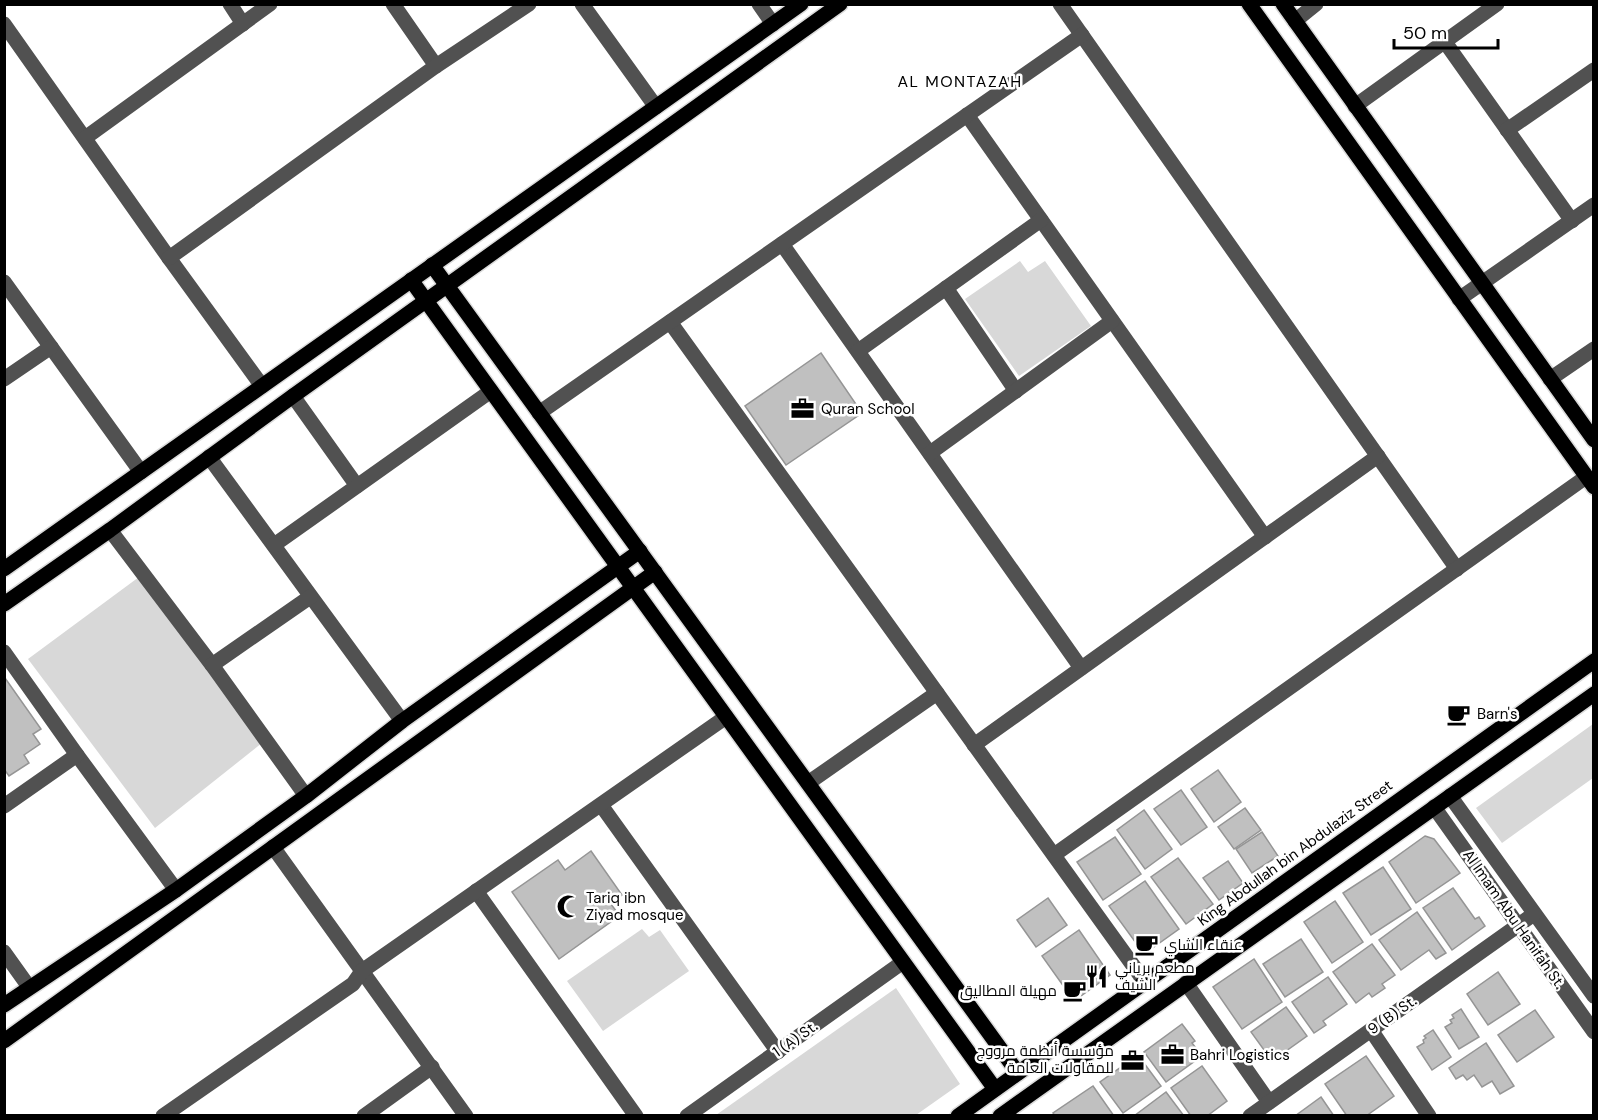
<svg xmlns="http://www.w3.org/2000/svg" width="1598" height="1120" viewBox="0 0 1598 1120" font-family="'DM Sans',Cairo,sans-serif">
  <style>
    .park { fill: #d8d8d8 }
    .building { fill: #c0c0c0; stroke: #959595; stroke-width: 1.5 }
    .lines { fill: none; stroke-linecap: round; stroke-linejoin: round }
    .major-casing { stroke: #dbdbdb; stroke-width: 18 }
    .minor { stroke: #515151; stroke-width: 15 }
    .major { stroke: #000; stroke-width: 15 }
    .labels { text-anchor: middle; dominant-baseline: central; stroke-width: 5; stroke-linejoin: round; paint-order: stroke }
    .poi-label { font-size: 15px; fill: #000; stroke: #fff; text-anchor: start }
    .street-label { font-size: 15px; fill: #000; stroke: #fff }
    .neighbourhood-label { font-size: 16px; letter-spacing: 1.5px; fill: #000; stroke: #fff }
  </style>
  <rect width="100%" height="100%" fill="#fff"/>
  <g class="park">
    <polygon points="1020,261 1028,272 1045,261 1091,326 1019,376 965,299"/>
    <polygon points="139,577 262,743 155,828 28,659"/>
    <polygon points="1593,724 1593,778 1502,843 1476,808"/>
    <polygon points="642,929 649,937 660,930 689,971 603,1031 567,981"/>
    <polygon points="896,988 960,1084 916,1115 716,1115"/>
  </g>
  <g class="building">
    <polygon points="821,353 862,413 786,465 745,406"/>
    <polygon points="5,678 41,729 33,734 40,744 24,755 29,763 9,776 4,769"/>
    <polygon points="1218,770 1241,802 1214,822 1191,789"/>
    <polygon points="1181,790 1207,827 1181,845 1154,809"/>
    <polygon points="1245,808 1261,830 1234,849 1218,827"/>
    <polygon points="1144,810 1172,849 1145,869 1117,830"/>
    <polygon points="1262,832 1278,856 1252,873 1236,849"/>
    <polygon points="1425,836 1434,839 1460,873 1416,903 1389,862"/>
    <polygon points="1115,837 1141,874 1103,900 1077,862"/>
    <polygon points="591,851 622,895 610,903 617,912 609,917 612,921 559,959 512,892 558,860 565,870"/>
    <polygon points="1178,858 1213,904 1186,924 1151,877"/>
    <polygon points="1228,861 1243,883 1219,900 1203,878"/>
    <polygon points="1383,867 1411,909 1371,935 1343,893"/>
    <polygon points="1145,881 1179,929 1144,954 1109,906"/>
    <polygon points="1453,888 1475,919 1479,917 1485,926 1452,950 1423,908"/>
    <polygon points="1048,898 1067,925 1036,947 1017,920"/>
    <polygon points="1335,901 1363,942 1332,963 1304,922"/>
    <polygon points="1417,912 1446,953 1436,959 1429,950 1401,970 1379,940"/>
    <polygon points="1079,930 1110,975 1074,1001 1042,956"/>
    <polygon points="1301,939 1323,972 1285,997 1263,964"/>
    <polygon points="1372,944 1395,975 1382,984 1385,988 1372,997 1369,993 1356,1003 1333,972"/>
    <polygon points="1254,959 1282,1002 1242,1029 1213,987"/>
    <polygon points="1498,972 1520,1004 1488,1025 1467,994"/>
    <polygon points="1328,977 1347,1004 1323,1021 1326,1025 1314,1033 1292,1002"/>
    <polygon points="1286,1007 1307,1036 1272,1061 1251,1032"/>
    <polygon points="1461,1009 1479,1037 1459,1049 1445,1027 1452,1023 1450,1020 1454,1018 1452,1015"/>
    <polygon points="1535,1010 1554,1037 1517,1062 1498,1035"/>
    <polygon points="1182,1024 1195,1041 1192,1043 1196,1048 1193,1050 1199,1058 1166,1082 1144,1052"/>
    <polygon points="1433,1030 1451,1057 1432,1070 1417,1047 1424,1043 1423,1040 1426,1038 1424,1036"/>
    <polygon points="1486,1043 1514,1086 1500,1094 1492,1081 1482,1087 1474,1075 1467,1080 1463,1075 1456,1079 1449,1068"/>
    <polygon points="1138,1055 1161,1086 1123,1113 1100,1082"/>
    <polygon points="1366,1056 1394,1096 1366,1116 1347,1116 1325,1084"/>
    <polygon points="1202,1066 1227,1101 1207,1116 1191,1116 1171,1088"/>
    <polygon points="1093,1086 1114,1116 1055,1116 1053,1113"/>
    <polygon points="1166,1092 1184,1116 1134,1116"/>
    <polygon points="1321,1097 1334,1116 1295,1116"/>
  </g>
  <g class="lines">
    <defs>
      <g id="major">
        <polyline points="1249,4 1594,487"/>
        <polyline points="1283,4 1594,440"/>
        <polyline points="432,265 1018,1073"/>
        <polyline points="411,280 995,1089"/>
        <polyline points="4,569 801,4"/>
        <polyline points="4,604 110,530 293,396 840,4"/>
        <polyline points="4,1005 176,890 306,796 402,721 640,551"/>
        <polyline points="4,1041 655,572"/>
        <polyline points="958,1116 1594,661"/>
        <polyline points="1000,1116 1594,694"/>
      </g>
    </defs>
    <use href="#major" class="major-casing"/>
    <g class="minor">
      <polyline points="230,4 243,24"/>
      <polyline points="393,4 436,66"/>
      <polyline points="582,4 656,107"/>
      <polyline points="759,4 773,24"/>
      <polyline points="1060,4 1457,569"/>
      <polyline points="1295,21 1316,4"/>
      <polyline points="4,24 169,258 262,386"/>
      <polyline points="1445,42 1572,221"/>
      <polyline points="1355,106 1497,4"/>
      <polyline points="967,115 1265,537"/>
      <polyline points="1507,130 1594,70"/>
      <polyline points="85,138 270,4"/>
      <polyline points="782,244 1081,668"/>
      <polyline points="169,258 436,66 529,4"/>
      <polyline points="4,282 141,472"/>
      <polyline points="946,288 1016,391"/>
      <polyline points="1459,299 1594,205"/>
      <polyline points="670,322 1145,982"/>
      <polyline points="858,351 1041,220"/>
      <polyline points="4,379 51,347"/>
      <polyline points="1550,379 1594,349"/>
      <polyline points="293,396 357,486"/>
      <polyline points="539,413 1082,35"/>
      <polyline points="930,453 1112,321"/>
      <polyline points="209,457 402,721"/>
      <polyline points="110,530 212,665 306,796"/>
      <polyline points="274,545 491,391"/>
      <polyline points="4,652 77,755 176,890"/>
      <polyline points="212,665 310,597"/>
      <polyline points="974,745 1378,456"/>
      <polyline points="808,783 937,693"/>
      <polyline points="1450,796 1594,996"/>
      <polyline points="601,805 778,1052"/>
      <polyline points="4,806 77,755"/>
      <polyline points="1434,807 1594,1032"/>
      <polyline points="273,847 466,1116"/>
      <polyline points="1054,855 1586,477"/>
      <polyline points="476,891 636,1116"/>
      <polyline points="4,952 29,987"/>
      <polyline points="1186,983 1269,1102"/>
      <polyline points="1371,1030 1429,1116"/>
      <polyline points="163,1116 353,984 362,971 726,717"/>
      <polyline points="364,1116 432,1067"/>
      <polyline points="687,1116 903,962"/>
      <polyline points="1250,1116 1534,914"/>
    </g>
    <use href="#major" class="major"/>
  </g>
  <defs>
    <symbol id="office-bare" viewBox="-9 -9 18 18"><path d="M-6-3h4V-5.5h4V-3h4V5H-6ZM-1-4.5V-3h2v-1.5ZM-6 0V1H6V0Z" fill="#000" stroke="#fff" stroke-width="2.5" paint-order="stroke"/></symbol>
    <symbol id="cafe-bare" viewBox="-9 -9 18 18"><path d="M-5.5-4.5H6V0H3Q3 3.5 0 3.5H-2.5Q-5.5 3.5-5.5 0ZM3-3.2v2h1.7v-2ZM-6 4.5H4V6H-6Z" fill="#000" stroke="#fff" stroke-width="2.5" paint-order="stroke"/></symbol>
    <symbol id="mosque-bare" viewBox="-9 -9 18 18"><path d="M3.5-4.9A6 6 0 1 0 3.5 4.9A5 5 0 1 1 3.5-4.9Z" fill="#000" stroke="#fff" stroke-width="2.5" paint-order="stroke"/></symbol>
    <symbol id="restaurant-bare" viewBox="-9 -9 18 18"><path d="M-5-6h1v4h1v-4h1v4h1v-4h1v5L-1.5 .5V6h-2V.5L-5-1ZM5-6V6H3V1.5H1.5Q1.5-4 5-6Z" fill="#000" stroke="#fff" stroke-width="2.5" paint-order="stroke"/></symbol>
  </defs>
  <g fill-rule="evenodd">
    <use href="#office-bare" x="786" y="392" width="33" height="33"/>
    <use href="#cafe-bare" x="1442" y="698" width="33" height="33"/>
    <use href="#mosque-bare" x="552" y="890" width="33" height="33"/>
    <use href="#cafe-bare" x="1130" y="928" width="33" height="33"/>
    <use href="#restaurant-bare" x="1080" y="960" width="33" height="33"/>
    <use href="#cafe-bare" x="1058" y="974" width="33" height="33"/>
    <use href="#office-bare" x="1156" y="1038" width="33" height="33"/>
    <use href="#office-bare" x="1116" y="1044" width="33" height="33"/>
  </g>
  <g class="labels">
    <g class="poi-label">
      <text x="821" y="409">Quran School</text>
      <text x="1477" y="714">Barn's</text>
      <text x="586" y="898">Tariq ibn<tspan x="586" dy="17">Ziyad mosque</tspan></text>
      <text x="1164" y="945">عنقاء الشاي</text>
      <text x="1115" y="968">مطعم برياني<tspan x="1115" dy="17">الشيف</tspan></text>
      <text x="1057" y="991" text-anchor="end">مهيلة المطاليق</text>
      <text x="1114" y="1051" text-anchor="end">مؤسسة أنظمة مرووج<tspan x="1114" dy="17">للمقاولات العامة</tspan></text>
      <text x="1190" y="1055">Bahri Logistics</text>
    </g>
    <g class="street-label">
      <text transform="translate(1295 853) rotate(-36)">King Abdullah bin Abdulaziz Street</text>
      <text transform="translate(1514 919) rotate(55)">Al Imam Abu Hanifah St.</text>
      <text transform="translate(1392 1015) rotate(-35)">9 (B) St.</text>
      <text transform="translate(795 1039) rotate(-35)">1 (A) St.</text>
    </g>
    <g class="neighbourhood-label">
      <text x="960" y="81">AL MONTAZAH</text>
    </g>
  </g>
  <rect width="1598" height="1120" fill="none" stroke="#000000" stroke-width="12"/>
  <path d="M1394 39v9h104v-9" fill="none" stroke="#000000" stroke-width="3"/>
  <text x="1403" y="39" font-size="18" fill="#000000" stroke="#ffffff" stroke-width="4.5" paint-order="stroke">50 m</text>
</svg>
